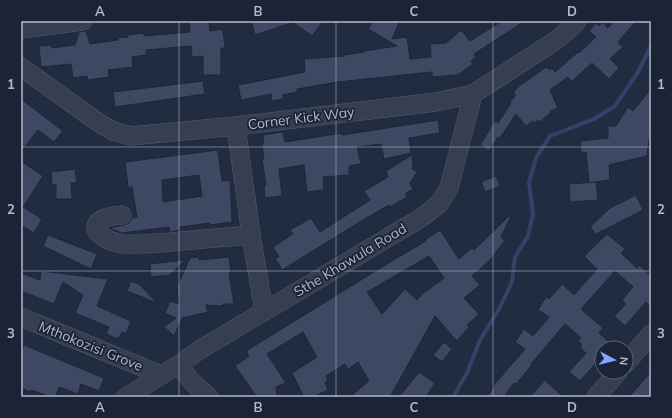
<svg xmlns="http://www.w3.org/2000/svg" width="672" height="418" viewBox="0 0 672 418" font-family="Mulish,sans-serif">
  <style>
    .lines { fill: none; stroke-linecap: round; stroke-linejoin: round }
    .stream { stroke: #324268; stroke-width: 4 }
    .building { fill: #3e4862; stroke: #1d2538; fill-rule: evenodd }
    .minor-casing { stroke: #545c6f; stroke-width: 19 }
    .minor { stroke: #363e51; stroke-width: 18 }
    .grid { fill: none; stroke: #b3b9cc; stroke-width: 1; stroke-opacity: 0.55 }
    .labels { text-anchor: middle; dominant-baseline: central; stroke-width: 3.5; stroke-linejoin: round; paint-order: stroke }
    .street-label { font-size: 14px; fill: #b3b9cc; stroke: #1b2336 }
    .neatline { fill: none; stroke: #b3b9cc; stroke-width: 1.5 }
    .grid-label { font-size: 13px; text-anchor: middle; font-weight: bold; fill: #b3b9cc }
  </style>
  <rect width="100%" height="100%" fill="#222c41"/>
  <g class="lines">
    <polyline class="stream" points="453,397 467,373 480,340 499,309 512,282 515,257 528,236 533,214 529,182 536,158 550,136 594,119 615,106 638,72 651,46"/>
  </g>
  <g class="building">
    <polygon points="200,21 209,21 210,31 223,29 225,48 221,48 221,75 203,75 203,56 192,57 191,46 146,50 146,55 132,57 133,67 108,70 109,77 88,80 87,76 73,78 71,64 41,67 39,46 51,45 52,48 75,45 79,32 86,31 90,44 118,40 118,38 128,37 127,35 144,33 144,36 190,32 189,22"/>
    <polygon points="251,21 323,21 312,36 291,21 291,23 255,35"/>
    <polygon points="373,21 400,21 392,39 407,37 410,59 431,57 430,44 446,43 461,30 470,41 502,21 525,21 474,54 476,57 471,61 473,64 458,75 432,77 432,72 403,75 338,82 297,89 297,92 283,95 283,99 272,101 271,94 241,100 238,85 305,72 304,59 345,56 344,55 364,52 364,51 397,46 368,29"/>
    <polygon points="614,21 636,21 618,42 623,47 610,59 619,68 609,79 592,63 571,82 568,77 550,90 558,108 550,111 551,112 540,122 538,120 535,123 533,121 526,126 516,114 500,138 498,137 489,151 480,145 495,121 498,123 511,103 510,102 516,95 513,93 518,87 546,67 547,67 549,69 553,69 555,72 578,52 579,53 596,37 589,31 596,23 599,26 602,22 608,28"/>
    <polygon points="203,81 205,94 115,107 113,92"/>
    <polygon points="651,89 651,124 647,156 609,165 610,180 589,183 586,152 581,153 580,141 608,138 608,126 616,126 628,107 633,111"/>
    <polygon points="21,99 63,131 54,142 38,130 21,152"/>
    <polygon points="438,120 440,133 409,138 411,153 384,159 381,144 357,147 361,164 349,166 349,175 323,177 324,190 307,192 304,165 279,169 282,196 265,198 264,185 266,185 262,159 264,159 262,144 264,143 263,135 283,132 285,142 342,133 342,135"/>
    <path d="M 218,150 L 222,181 L 230,180 L 232,222 L 210,225 L 210,223 L 180,227 L 180,230 L 170,232 L 169,227 L 122,233 L 109,228 L 124,225 L 129,223 L 132,218 L 137,217 L 132,187 L 128,187 L 125,162 ZM 199,175 L 202,196 L 163,202 L 162,180 Z"/>
    <polygon points="412,155 413,167 412,169 417,172 410,183 413,189 405,194 407,197 390,207 389,205 363,220 282,270 275,258 279,257 273,247 293,234 290,230 311,218 320,232 370,200 364,191 388,177 386,171"/>
    <polygon points="21,161 43,176 23,207 42,219 34,233 21,225"/>
    <polygon points="75,169 77,183 71,183 72,199 56,199 56,185 52,185 51,172"/>
    <polygon points="496,176 500,186 485,192 481,182"/>
    <polygon points="596,182 598,200 570,202 569,184"/>
    <polygon points="636,195 643,210 596,234 590,227 610,208"/>
    <path d="M 510,215 L 511,216 L 501,237 L 505,240 L 490,260 L 472,276 L 480,285 L 464,298 L 479,314 L 467,325 L 469,327 L 457,341 L 435,316 L 390,397 L 350,397 L 369,381 L 358,362 L 348,369 L 345,364 L 326,376 L 328,381 L 325,382 L 328,390 L 313,397 L 304,397 L 292,373 L 317,357 L 303,332 L 267,354 L 286,383 L 276,387 L 277,397 L 257,397 L 235,366 L 249,356 L 246,351 L 395,259 L 426,241 L 425,240 L 440,230 L 459,259 L 472,248 L 474,250 ZM 429,256 L 444,278 L 422,294 L 417,300 L 405,289 L 382,314 L 367,292 Z"/>
    <polygon points="607,234 625,249 621,253 637,268 639,265 651,276 651,307 646,302 625,326 614,316 626,304 622,300 633,287 615,271 581,309 603,328 599,333 616,348 602,348 602,356 580,381 569,372 586,353 580,347 582,345 578,341 581,338 565,324 531,364 532,365 516,384 514,383 504,397 487,397 494,387 493,386 525,349 515,342 524,329 533,336 549,317 538,310 546,297 549,299 562,284 574,295 597,269 584,256"/>
    <polygon points="48,235 97,254 91,269 43,246"/>
    <polygon points="199,257 199,260 229,257 231,273 229,273 234,304 223,304 223,306 206,305 208,312 182,318 174,336 164,327 176,318 165,313 170,301 179,304 177,287 190,258"/>
    <polygon points="185,260 170,275 151,277 150,264"/>
    <polygon points="41,271 108,279 97,306 131,321 126,334 122,332 118,339 106,334 109,327 75,313 83,295 63,282 54,304 21,291 21,273 40,280"/>
    <polygon points="131,281 140,285 157,303 127,291"/>
    <polygon points="444,342 452,349 442,362 433,355"/>
    <polygon points="24,345 104,378 99,391 81,384 78,394 59,387 56,397 52,397 31,390 30,392 21,388 21,352"/>
    <polygon points="419,372 435,383 426,397 399,397"/>
    <polygon points="651,372 651,397 629,397"/>
    <polygon points="545,380 563,397 530,397"/>
  </g>
  <g class="lines">
    <defs>
      <g id="minor">
        <polyline points="21,29 83,21"/>
        <polyline points="21,67 99,123 113,131 131,136 236,126 436,102 473,94 555,41 572,27 577,21"/>
        <polyline points="236,126 251,235 264,311"/>
        <path d="M 122,215 C 115,216 107,216 101,220 C 84,232 113,243 123,244 C 142,245 162,243 181,241 C 204,239 227,237 251,235"/>
        <polyline points="21,317 161,375"/>
        <polyline points="626,363 651,334"/>
        <polyline points="178,365 194,384 209,397"/>
        <polyline points="126,397 178,365 201,349 421,218 439,204 449,188 473,94"/>
        <polyline points="596,397 618,372"/>
      </g>
    </defs>
    <use href="#minor" class="minor-casing"/>
    <use href="#minor" class="minor"/>
  </g>
  <path class="grid" d="M 179,21 L 179,397M 336,21 L 336,397M 493,21 L 493,397M 21,147 L 651,147M 21,271 L 651,271"/>
  <g class="labels">
    <g class="street-label">
      <text transform="translate(301 118) rotate(-7)">Corner Kick Way</text>
      <text transform="translate(350 260) rotate(-31)">Sthe Khawula Road</text>
      <text transform="translate(91 346) rotate(22)">Mthokozisi Grove</text>
    </g>
  </g>
  <rect width="672" height="418" fill="none" stroke="#1b2336" stroke-width="44"/>
  <g transform="translate(614 360) rotate(97)"><circle r="19" fill="#1b2336" stroke="#585f72"/>
  <path d="M0-3L7 15L0 10L-7 15Z" fill="#84a6ff"/>
  <text y="-6" font-size="11" font-weight="bold" text-anchor="middle" fill="#b3b9cc">N</text>
  </g>
  <rect x="22" y="22" width="628" height="374" class="neatline"/>
  <g class="grid-label">
    <text x="100" y="16">A</text>
    <text x="258" y="16">B</text>
    <text x="414" y="16">C</text>
    <text x="572" y="16">D</text>
    <text x="11" y="89">1</text>
    <text x="661" y="89">1</text>
    <text x="11" y="214">2</text>
    <text x="661" y="214">2</text>
    <text x="11" y="338">3</text>
    <text x="661" y="338">3</text>
    <text x="100" y="412">A</text>
    <text x="258" y="412">B</text>
    <text x="414" y="412">C</text>
    <text x="572" y="412">D</text>
  </g>
</svg>
